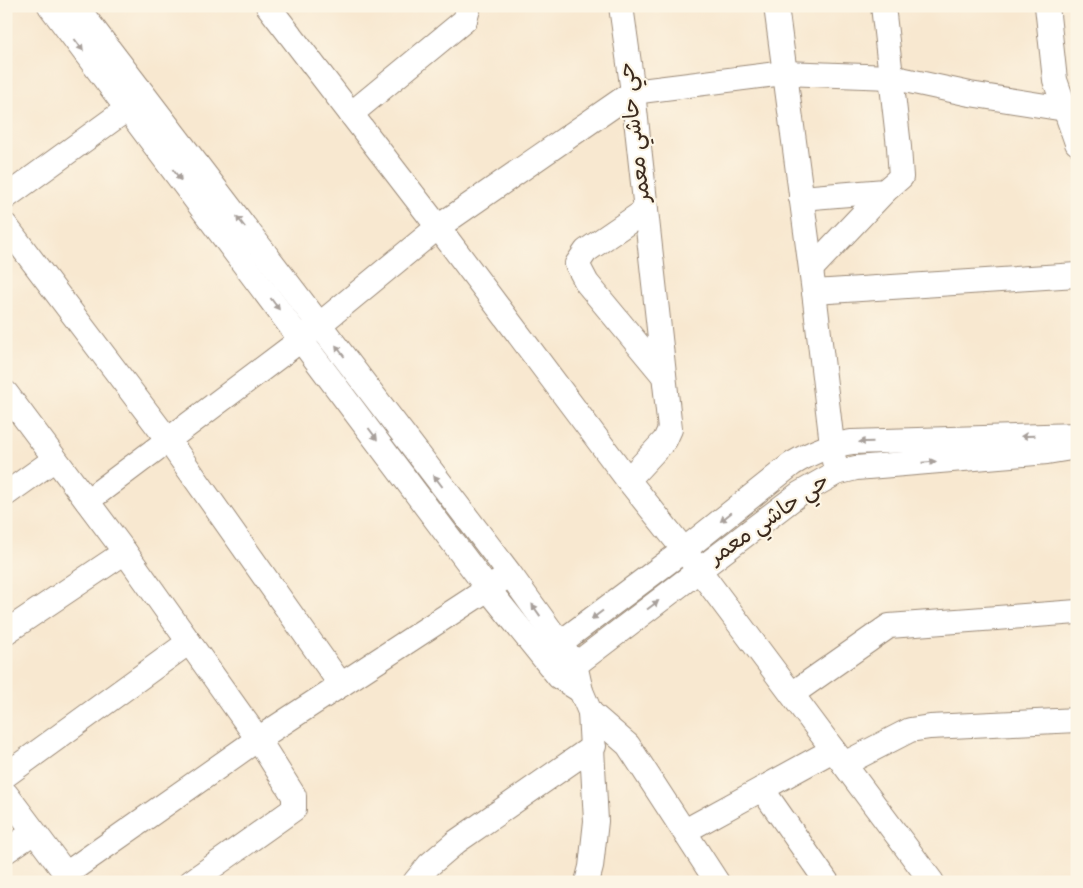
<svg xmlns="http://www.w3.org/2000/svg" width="1083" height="888" viewBox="0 0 1083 888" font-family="'Indie Flower','Playpen Sans Arabic',sans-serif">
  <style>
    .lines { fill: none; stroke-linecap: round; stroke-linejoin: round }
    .minor-casing { stroke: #9a8977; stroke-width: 26 }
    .minor { stroke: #fff; stroke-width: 24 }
    .oneway { fill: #a79f9a }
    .labels { text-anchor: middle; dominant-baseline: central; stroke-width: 4.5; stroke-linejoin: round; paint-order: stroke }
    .street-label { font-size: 22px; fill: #3b2a1e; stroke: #fcf5e5 }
  </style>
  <rect width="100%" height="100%" fill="#fcf5e5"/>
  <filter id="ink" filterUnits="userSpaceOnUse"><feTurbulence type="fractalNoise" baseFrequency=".02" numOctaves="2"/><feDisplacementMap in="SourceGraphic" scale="10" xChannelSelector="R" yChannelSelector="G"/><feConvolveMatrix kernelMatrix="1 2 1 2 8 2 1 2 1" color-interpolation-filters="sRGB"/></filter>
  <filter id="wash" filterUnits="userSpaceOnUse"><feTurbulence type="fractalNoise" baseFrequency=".0096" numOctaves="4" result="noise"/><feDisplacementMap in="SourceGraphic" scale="20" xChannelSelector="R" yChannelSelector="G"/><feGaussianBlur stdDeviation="1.12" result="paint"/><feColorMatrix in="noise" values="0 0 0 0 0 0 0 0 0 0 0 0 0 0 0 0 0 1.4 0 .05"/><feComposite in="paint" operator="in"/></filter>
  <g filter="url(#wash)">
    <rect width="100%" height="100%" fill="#f8e8d0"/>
  </g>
  <g filter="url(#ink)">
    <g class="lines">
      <defs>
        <g id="minor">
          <polyline points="50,6 488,589 559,677 581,691"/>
          <polyline points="76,6 510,574 575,664 581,691 590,712 596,821 591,867 587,882"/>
          <polyline points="268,6 438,227 628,480"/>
          <polyline points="621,6 633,92 670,429 665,440 628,480 684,550 932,882"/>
          <polyline points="776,6 814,292 834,461"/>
          <polyline points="1047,6 1055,80 1077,143"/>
          <polyline points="351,114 465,20 469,6"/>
          <polyline points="6,197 127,109"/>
          <polyline points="801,198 885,191 901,177 899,147 883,6"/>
          <polyline points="646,210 586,251 577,264 587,283 664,376"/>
          <polyline points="6,226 168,440 341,685"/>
          <polyline points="811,269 885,191"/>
          <polyline points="814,292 1077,275"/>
          <polyline points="6,393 125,552 258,739 294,796 294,809 191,882"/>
          <polyline points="6,494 55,459"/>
          <polyline points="87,501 302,339 438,227 633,92 784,73 891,77 970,94 1065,109"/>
          <polyline points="6,632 125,552"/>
          <path d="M 548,652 L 684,550 L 792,464 C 812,452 829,445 852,442 L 1077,435"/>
          <polyline points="562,675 799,494 836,473 856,468 1047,452 1077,447"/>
          <polyline points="792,694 889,626 1077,612"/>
          <polyline points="590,712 628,745 717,882"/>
          <polyline points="844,764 910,730 930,727 1077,720"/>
          <polyline points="6,775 189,642"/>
          <polyline points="762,789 827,882"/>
          <polyline points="6,794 66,874 258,739 500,581"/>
          <polyline points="685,831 833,750"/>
          <polyline points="6,851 34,832"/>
          <polyline points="415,882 429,865 456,842 594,746"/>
        </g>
      </defs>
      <use href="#minor" class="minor-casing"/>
      <use href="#minor" class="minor"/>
    </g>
    <defs><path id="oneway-solid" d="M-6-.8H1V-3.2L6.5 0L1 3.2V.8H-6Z" transform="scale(1.25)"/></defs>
    <g class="oneway">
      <use href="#oneway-solid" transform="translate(79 45) rotate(53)"/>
      <use href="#oneway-solid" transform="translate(177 175) rotate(53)"/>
      <use href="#oneway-solid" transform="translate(241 222) rotate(-127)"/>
      <use href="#oneway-solid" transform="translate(275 304) rotate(53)"/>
      <use href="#oneway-solid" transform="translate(340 351) rotate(-127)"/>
      <use href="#oneway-solid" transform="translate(373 434) rotate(53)"/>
      <use href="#oneway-solid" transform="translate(1028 436) rotate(178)"/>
      <use href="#oneway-solid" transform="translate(866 442) rotate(178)"/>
      <use href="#oneway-solid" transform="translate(929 462) rotate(-5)"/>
      <use href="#oneway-solid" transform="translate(438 481) rotate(-127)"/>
      <use href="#oneway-solid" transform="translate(726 517) rotate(141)"/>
      <use href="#oneway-solid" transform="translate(653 605) rotate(-37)"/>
      <use href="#oneway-solid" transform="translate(536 610) rotate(-125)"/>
      <use href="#oneway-solid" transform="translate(597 615) rotate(143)"/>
    </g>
  </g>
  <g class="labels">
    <g class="street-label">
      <text transform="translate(636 132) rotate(-97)">حي حاشي معمر</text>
      <text transform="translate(770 520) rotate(-35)">حي حاشي معمر</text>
    </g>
  </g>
  <rect width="1083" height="888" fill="none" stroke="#fcf5e5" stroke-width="25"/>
</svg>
